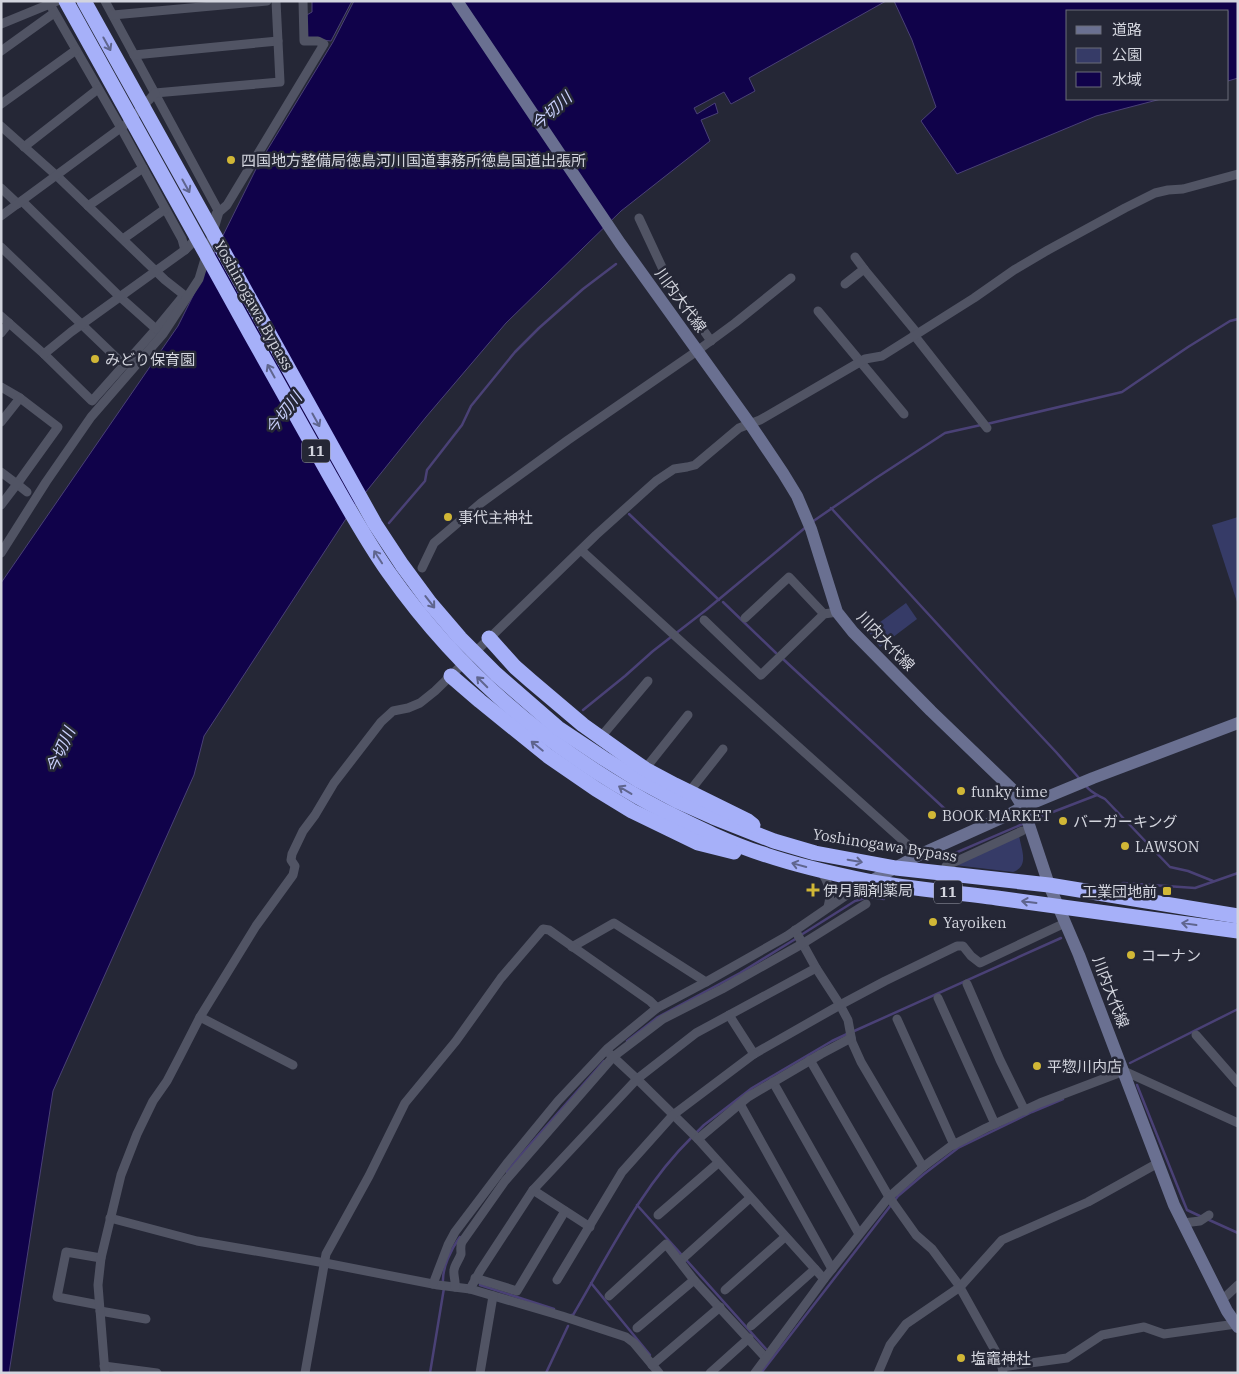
<svg xmlns="http://www.w3.org/2000/svg" width="1239" height="1374" viewBox="0 0 1239 1374" font-family="'IBM Plex Serif','Noto Sans JP',serif">
  <style>
    .green { fill: #363b67 }
    .water { fill: #10024a; stroke: #4a4176 }
    .lines { fill: none; stroke-linecap: round; stroke-linejoin: round }
    .stream { stroke: #4a4176; stroke-width: 2.5 }
    .street { stroke: #515464; stroke-width: 9 }
    .secondary { stroke: #6a7091; stroke-width: 12 }
    .highway { stroke: #a6b0f9; stroke-width: 15 }
    .oneway { stroke: #5f658e }
    .poi-dot { fill: #d1b736; stroke: #252736; stroke-width: 2 }
    .labels { text-anchor: middle; dominant-baseline: central; stroke-width: 5; stroke-linejoin: round; paint-order: stroke }
    .shield { fill: #252736; stroke: #9fa1ac; stroke-width: 1 }
    .shield-label { font-size: 14px; font-weight: bold; fill: #d3d5de }
    .poi-label { font-size: 15px; fill: #d3d5de; stroke: #252736; text-anchor: start }
    .street-label { font-size: 15px; fill: #d3d5de; stroke: #252736 }
    .water-label { font-size: 16px; font-style: italic; fill: #cad1fc; stroke: #252736 }
  </style>
  <rect width="100%" height="100%" fill="#252736"/>
  <g class="green">
    <polygon points="1238,517 1238,605 1212,525"/>
    <polygon points="906,603 917,619 880,647 868,631"/>
    <path d="M 1019,835 C 1021,849 1030,866 1013,872 L 954,865 Z"/>
  </g>
  <g class="water">
    <polygon points="312,1 352,1 331,41 306,38 305,16 312,12"/>
    <polygon points="354,1 886,1 749,78 755,91 731,104 724,92 694,108 697,114 715,103 718,113 701,120 710,141 621,211 506,323 426,417 353,508 204,736 194,775 53,1091 9,1373 1,1373 1,583 178,326 257,167 333,42"/>
    <polygon points="894,1 1238,1 1238,78 1228,81 1228,11 1068,11 1068,99 1161,99 1096,116 957,174 921,121 936,107 912,40"/>
  </g>
  <g class="lines">
    <g class="stream">
      <polyline points="987,424 1122,392 1188,347 1230,321 1238,319"/>
      <polyline points="831,508 997,689 1056,752 1079,778"/>
      <polyline points="629,514 719,600"/>
      <polyline points="812,522 876,478 945,433 981,425"/>
      <polyline points="389,523 425,481 427,470 462,425 471,406 515,352 539,328 583,289 616,264"/>
      <polyline points="723,602 776,653"/>
      <polyline points="783,659 959,822"/>
      <polyline points="583,710 625,676 653,651 706,610 806,527"/>
      <path d="M 1086,786 C 1091,793 1098,795 1105,799 L 1170,867 L 1188,871 L 1213,881"/>
      <polyline points="1032,820 1097,795"/>
      <polyline points="939,860 1025,823"/>
      <polyline points="1118,886 1123,883 1195,888 1238,873"/>
      <polyline points="801,935 855,901 869,897 884,899"/>
      <polyline points="852,1032 1061,938"/>
      <polyline points="627,1041 658,1017 740,973 797,938"/>
      <polyline points="1130,1063 1238,1009"/>
      <polyline points="1137,1085 1187,1210 1202,1217"/>
      <polyline points="696,1133 704,1125 752,1088 832,1041 847,1034"/>
      <polyline points="507,1172 519,1157 604,1061"/>
      <polyline points="637,1205 766,1349"/>
      <polyline points="1207,1219 1238,1233"/>
      <path d="M 443,1283 C 442,1268 451,1249 460,1237"/>
      <polyline points="591,1283 650,1355"/>
      <polyline points="480,1285 554,1309"/>
      <path d="M 571,1315 L 573,1315 C 609,1254 641,1187 692,1137"/>
      <polyline points="430,1373 444,1288"/>
      <polyline points="546,1373 568,1326"/>
      <polyline points="761,1373 898,1196 924,1174 958,1148 1032,1112 1063,1099"/>
    </g>
    <g class="street">
      <polyline points="48,1 121,128 182,239 185,250"/>
      <polyline points="105,1 219,212 216,214"/>
      <polyline points="113,15 267,1"/>
      <polyline points="1,24 57,1"/>
      <polyline points="1,51 54,13"/>
      <polyline points="134,55 278,41"/>
      <polyline points="155,93 280,82 276,1"/>
      <polyline points="1,104 76,50"/>
      <polyline points="1,126 57,176 165,280 184,295 156,329 92,401 44,354 1,316"/>
      <polyline points="24,147 98,89"/>
      <polyline points="1,188 18,204"/>
      <polyline points="22,201 119,296 156,329"/>
      <polyline points="88,206 143,168"/>
      <polyline points="1,216 126,124 149,100 155,93"/>
      <polyline points="639,218 667,278 711,341"/>
      <polyline points="123,239 165,209"/>
      <polyline points="1,247 124,365"/>
      <polyline points="855,257 864,269"/>
      <polyline points="845,284 864,269 917,333"/>
      <polyline points="818,311 904,414"/>
      <polyline points="1,333 9,323"/>
      <polyline points="914,335 987,428"/>
      <polyline points="44,354 71,332 185,250 199,236"/>
      <polyline points="1,387 20,398 58,427 17,484 27,492"/>
      <polyline points="1,422 20,398"/>
      <polyline points="1,472 17,484 1,505"/>
      <polyline points="581,550 685,645 919,855"/>
      <polyline points="1,553 46,482 91,417 163,334 199,279 219,212 227,205 324,44 318,41 304,41 303,1"/>
      <polyline points="422,568 434,543 481,503 568,440 697,351 735,323 791,278"/>
      <polyline points="745,618 789,577 824,614"/>
      <polyline points="704,620 761,675 824,614 837,612"/>
      <polyline points="600,738 648,681"/>
      <polyline points="645,769 688,715"/>
      <polyline points="689,792 723,749"/>
      <polyline points="946,866 1022,831"/>
      <path d="M 820,870 C 829,882 832,893 828,907"/>
      <polyline points="795,930 816,968 840,1005 848,1020 852,1042 861,1062 923,1167"/>
      <polyline points="572,947 614,923 706,982"/>
      <polyline points="967,984 1000,1060 1025,1111"/>
      <polyline points="938,998 995,1124"/>
      <polyline points="729,1015 754,1054 840,1005 885,981 957,946 963,946 971,956 980,963 1065,923"/>
      <polyline points="200,1017 293,1065"/>
      <polyline points="897,1019 954,1145"/>
      <polyline points="1196,1035 1238,1083"/>
      <polyline points="609,1053 637,1079 698,1139 824,1279"/>
      <polyline points="810,1060 889,1197 916,1235 932,1249 958,1284 1001,1361 1003,1373"/>
      <polyline points="773,1082 859,1234"/>
      <polyline points="740,1104 832,1269"/>
      <polyline points="698,1139 748,1097 821,1054 851,1038"/>
      <polyline points="533,1190 590,1227"/>
      <polyline points="658,1215 718,1163"/>
      <polyline points="110,1218 197,1241 325,1263 438,1285 470,1289 562,1316 626,1337 634,1343 659,1373"/>
      <polyline points="1183,1223 1200,1221 1209,1215"/>
      <polyline points="680,1261 750,1198"/>
      <polyline points="475,1278 517,1291 565,1211"/>
      <polyline points="557,1280 622,1172 673,1115 754,1054"/>
      <polyline points="433,1284 448,1245 455,1232 508,1162 558,1101 607,1049 657,1008 706,982 787,936 851,892 871,881"/>
      <path d="M 455,1287 C 456,1281 453,1275 454,1270 C 455,1264 459,1260 461,1254 C 461,1249 460,1246 462,1242 L 505,1181 L 613,1057 L 663,1019 L 722,989 L 802,944 L 866,904"/>
      <polyline points="470,1289 480,1271 533,1190 637,1079 696,1033 816,968"/>
      <polyline points="725,1290 785,1237"/>
      <polyline points="609,1296 666,1244 694,1280 765,1357"/>
      <polyline points="1222,1300 1238,1285"/>
      <polyline points="99,1305 57,1297 66,1252 101,1258"/>
      <polyline points="100,1311 146,1319"/>
      <polyline points="751,1326 815,1269"/>
      <polyline points="637,1328 694,1280"/>
      <polyline points="652,1365 720,1307"/>
      <polyline points="104,1366 157,1373"/>
      <polyline points="1002,1367 1067,1358 1102,1335 1144,1327 1164,1334 1236,1324"/>
      <polyline points="105,1373 98,1285 101,1258 121,1175 137,1134 153,1101 167,1081 179,1058 200,1017 256,926 293,875 295,866 291,860 292,854 303,831 315,815 334,783 381,722 393,711 408,708 420,703 435,691 596,535 656,481 674,469 687,467 695,465 739,428 760,420 865,359 882,356 974,298 1014,270 1048,250 1125,208 1155,193 1168,190 1183,189 1238,174"/>
      <polyline points="305,1373 326,1254 369,1176 405,1103 456,1041 501,978 543,929 549,930 650,1001 657,1008"/>
      <polyline points="480,1373 493,1296"/>
      <polyline points="710,1373 749,1338"/>
      <polyline points="755,1373 824,1279 889,1197 923,1167 951,1146 986,1128 1040,1103 1124,1071 1238,1123"/>
      <polyline points="878,1373 890,1345 906,1324 960,1287 1002,1240 1088,1202 1158,1163"/>
    </g>
    <g class="secondary">
      <polyline points="457,1 620,243 750,424 783,473 797,496 811,529 837,612 853,632 931,711 1012,789 1023,807 1049,885 1079,955 1174,1205 1227,1311 1238,1327"/>
      <polyline points="871,881 919,855 1008,815 1023,807 1093,778 1238,723"/>
    </g>
    <g class="highway">
      <path d="M 66,1 C 128,112 189,224 251,335 C 277,382 304,429 330,476 C 349,509 367,542 389,573 C 461,675 552,752 662,810 C 696,827 730,844 766,855 C 799,866 834,874 868,881 C 910,889 954,892 997,898 C 1077,909 1157,920 1238,931"/>
      <polyline points="84,1 375,524 402,565 430,603 460,638 496,674 558,728 603,758 638,780 677,801 713,817 774,841 815,853 896,868 1049,885 1238,916"/>
      <polyline points="489,638 515,667 531,681 583,725 625,755 645,769 675,785 748,821 753,825"/>
      <polyline points="451,676 480,701 548,756 596,789 632,811 698,843 734,852"/>
    </g>
  </g>
  <defs><path id="oneway-shaft" d="M-6 0H5M1.5-3L5.5 0L1.5 3" fill="none" stroke-width="1.6" stroke-linecap="round" stroke-linejoin="round" transform="scale(1.25)"/></defs>
  <g class="oneway">
    <use href="#oneway-shaft" transform="translate(107 44) rotate(61)"/>
    <use href="#oneway-shaft" transform="translate(186 186) rotate(61)"/>
    <use href="#oneway-shaft" transform="translate(271 371) rotate(-119)"/>
    <use href="#oneway-shaft" transform="translate(316 420) rotate(61)"/>
    <use href="#oneway-shaft" transform="translate(378 557) rotate(-123)"/>
    <use href="#oneway-shaft" transform="translate(430 602) rotate(52)"/>
    <use href="#oneway-shaft" transform="translate(482 682) rotate(-135)"/>
    <use href="#oneway-shaft" transform="translate(537 746) rotate(-141)"/>
    <use href="#oneway-shaft" transform="translate(625 790) rotate(-149)"/>
    <use href="#oneway-shaft" transform="translate(855 861) rotate(10)"/>
    <use href="#oneway-shaft" transform="translate(799 865) rotate(-165)"/>
    <use href="#oneway-shaft" transform="translate(1029 902) rotate(-173)"/>
    <use href="#oneway-shaft" transform="translate(1189 924) rotate(-172)"/>
  </g>
  <g class="poi-dot">
    <circle cx="231" cy="160" r="5"/>
    <circle cx="95" cy="359" r="5"/>
    <circle cx="448" cy="517" r="5"/>
    <circle cx="961" cy="791" r="5"/>
    <circle cx="932" cy="815" r="5"/>
    <circle cx="1063" cy="821" r="5"/>
    <circle cx="1125" cy="846" r="5"/>
    <path d="M810.5 882.5h5v5h5v5h-5v5h-5v-5h-5v-5h5z"/>
    <rect x="1162" y="886" width="10" height="10" rx="2.5"/>
    <circle cx="933" cy="922" r="5"/>
    <circle cx="1131" cy="955" r="5"/>
    <circle cx="1037" cy="1066" r="5"/>
    <circle cx="961" cy="1358" r="5"/>
  </g>
  <g class="labels">
    <g class="shield">
      <rect x="302" y="439.5" width="28" height="23" rx="4"/>
      <rect x="934" y="880.5" width="28" height="23" rx="4"/>
    </g>
    <g class="shield-label">
      <text x="316" y="451">11</text>
      <text x="948" y="892">11</text>
    </g>
    <g class="poi-label">
      <text x="241" y="160">四国地方整備局徳島河川国道事務所徳島国道出張所</text>
      <text x="105" y="359">みどり保育園</text>
      <text x="458" y="517">事代主神社</text>
      <text x="971" y="791">funky time</text>
      <text x="942" y="815">BOOK MARKET</text>
      <text x="1073" y="821">バーガーキング</text>
      <text x="1135" y="846">LAWSON</text>
      <text x="823" y="890">伊月調剤薬局</text>
      <text x="1157" y="891" text-anchor="end">工業団地前</text>
      <text x="943" y="922">Yayoiken</text>
      <text x="1141" y="955">コーナン</text>
      <text x="1047" y="1066">平惣川内店</text>
      <text x="971" y="1358">塩竈神社</text>
    </g>
    <g class="street-label">
      <text transform="translate(681 300) rotate(54)">川内大代線</text>
      <text transform="translate(254 305) rotate(61)">Yoshinogawa Bypass</text>
      <text transform="translate(886 641) rotate(46)">川内大代線</text>
      <text transform="translate(885 845) rotate(9)">Yoshinogawa Bypass</text>
      <text transform="translate(1111 992) rotate(69)">川内大代線</text>
    </g>
    <g class="water-label">
      <text transform="translate(551 111) rotate(-42)">今切川</text>
      <text transform="translate(283 413) rotate(-52)">今切川</text>
      <text transform="translate(60 750) rotate(-66)">今切川</text>
    </g>
  </g>
  <rect width="1239" height="1374" fill="none" stroke="#d3d5de" stroke-width="5"/>
  <rect x="1066" y="10" width="162" height="90" fill="#252736" stroke="#6b6d79"/>
  <rect x="1076" y="26" width="25" height="8" fill="#6a7091" stroke="#6b6d79"/>
  <text x="1112" y="35" font-size="15" fill="#d3d5de">道路</text>
  <rect x="1076" y="48" width="25" height="15" fill="#363b67" stroke="#6b6d79"/>
  <text x="1112" y="60" font-size="15" fill="#d3d5de">公園</text>
  <rect x="1076" y="72" width="25" height="15" fill="#10024a" stroke="#6b6d79"/>
  <text x="1112" y="85" font-size="15" fill="#d3d5de">水域</text>
</svg>
